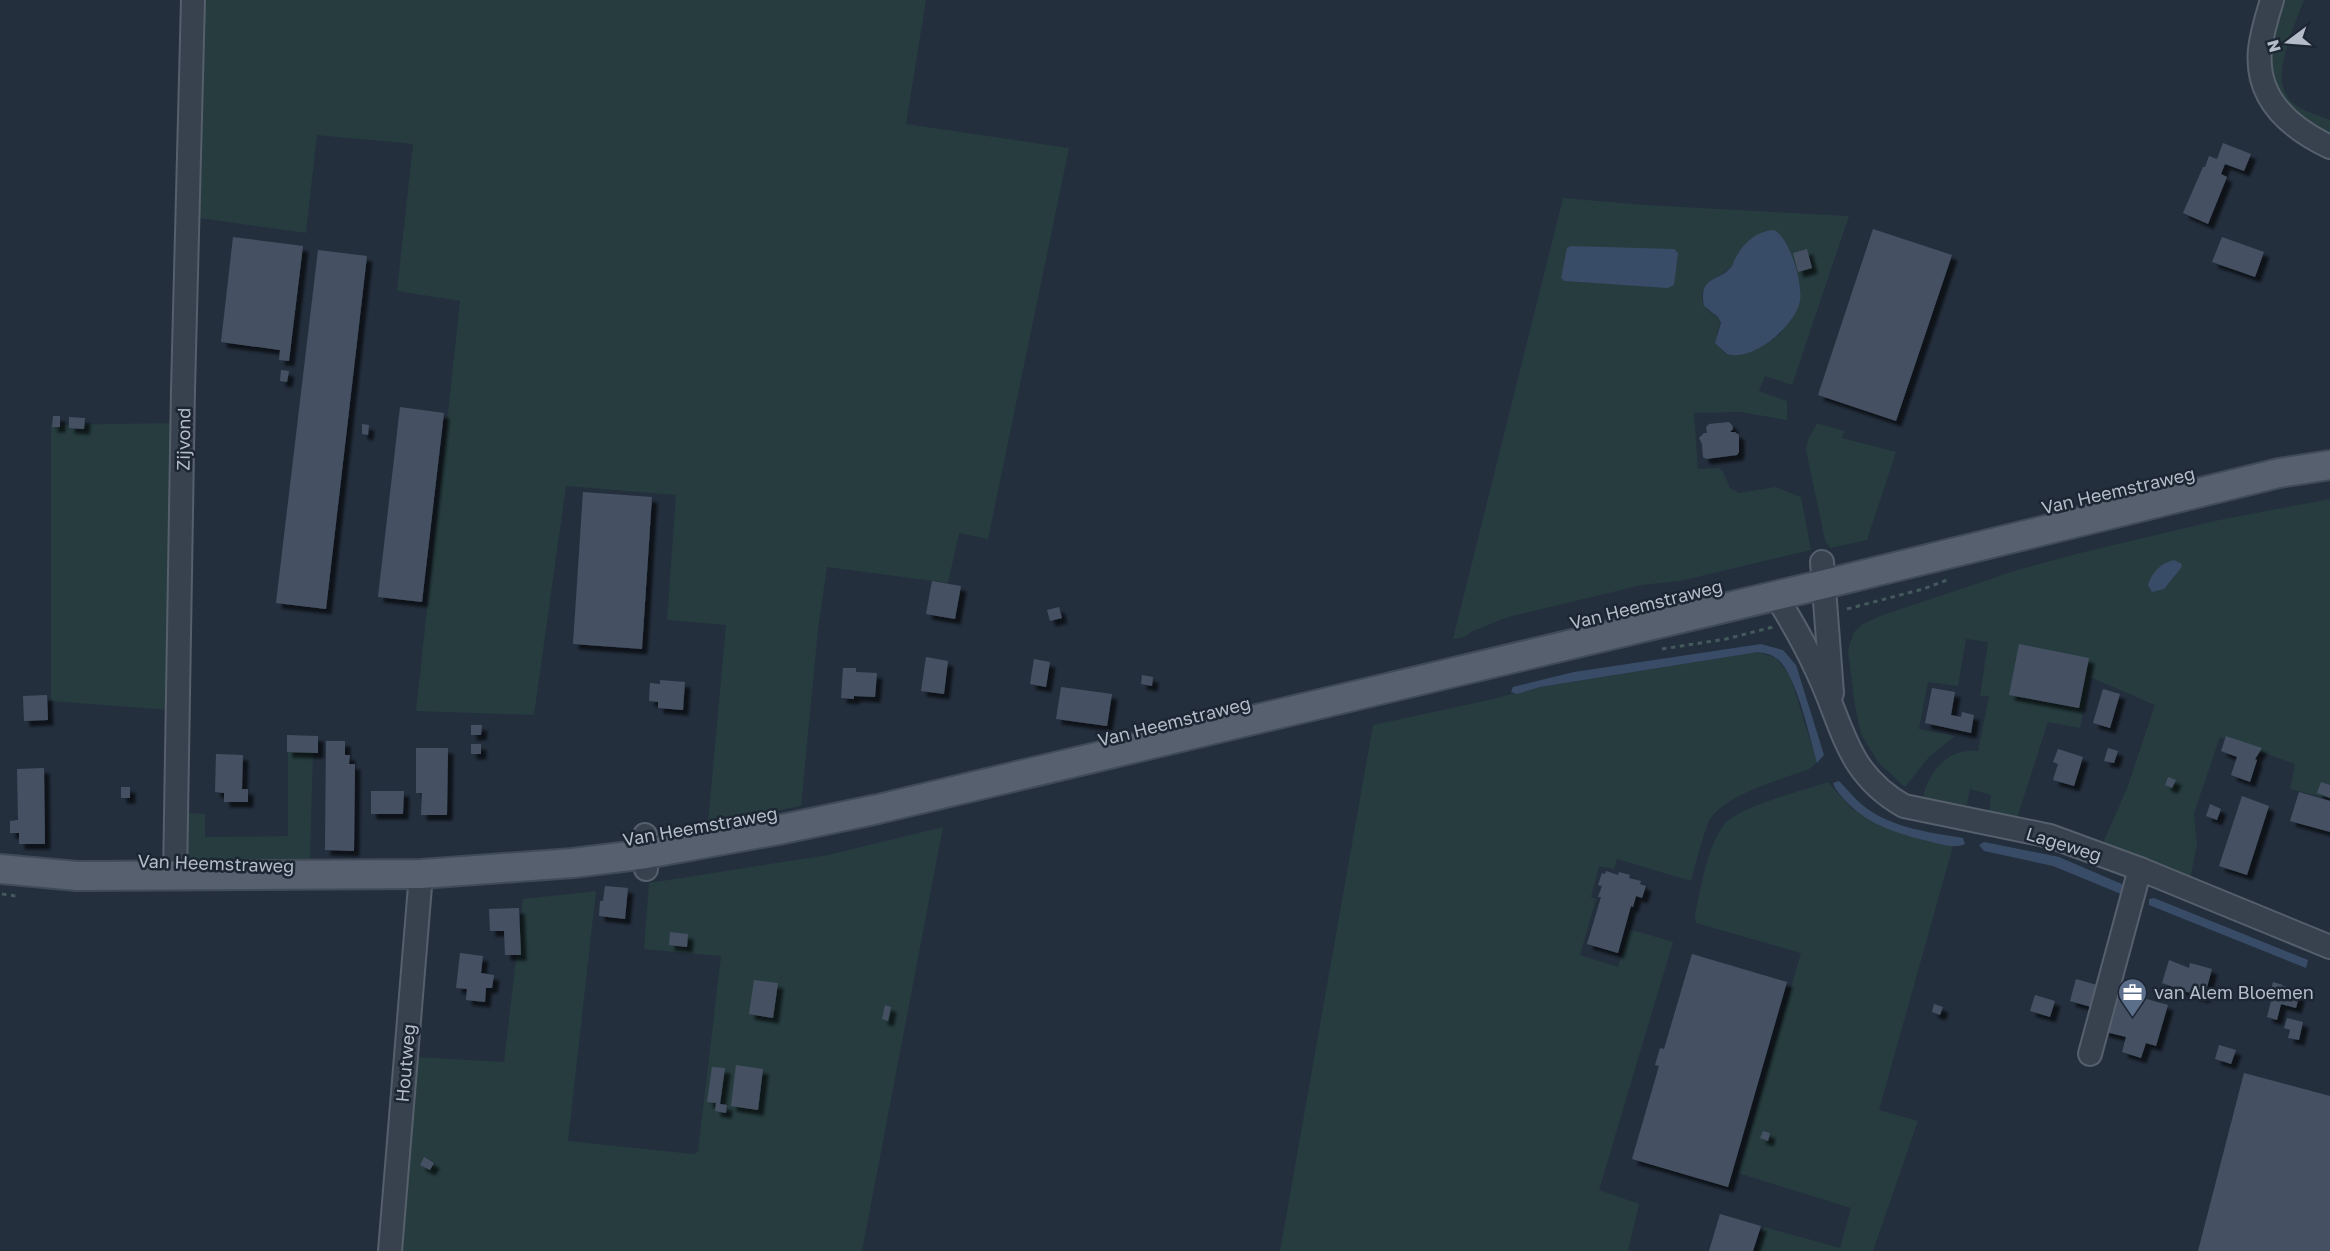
<svg xmlns="http://www.w3.org/2000/svg" width="2330" height="1251" viewBox="0 0 2330 1251" font-family="'Golos Text',sans-serif">
  <style>
    .green { fill: #263c3f; fill-rule: evenodd }
    .water { fill: #394c67 }
    .building { fill: #455162; filter: url(#shadow) }
    .lines { fill: none; stroke-linecap: round; stroke-linejoin: round }
    .minor-casing { stroke: #565f6c; stroke-width: 26 }
    .major-casing { stroke: #414a57; stroke-width: 32 }
    .path { stroke: #44595c; stroke-width: 3; stroke-dasharray: 4.5 4.5; stroke-linecap: butt }
    .minor { stroke: #38414e; stroke-width: 22 }
    .major { stroke: #56606e; stroke-width: 28 }
    .labels { text-anchor: middle; dominant-baseline: central; stroke-width: 5; stroke-linejoin: round; paint-order: stroke }
    .street-label { font-size: 18px; fill: #b4bcc9; stroke: #1d2633 }
    .poi-label { font-size: 18px; fill: #b4bcc9; stroke: #1d2633; text-anchor: start }
  </style>
  <defs>
    <filter id="shadow"><feDropShadow dx="5.5" dy="5.5" stdDeviation="1.5" flood-color="#0009"/></filter>
  </defs>
  <rect width="100%" height="100%" fill="#242f3e"/>
  <g class="green">
    <polygon points="201,0 926,0 906,124 1069,148 988,539 959,533 948,583 827,567 818,630 801,806 708,823 726,625 667,620 676,495 566,486 534,715 416,711 460,301 397,291 413,144 317,135 306,233 199,218"/>
    <path d="M 2283,0 L 2304,0 C 2295,26 2267,80 2292,102 C 2301,111 2318,115 2330,120 L 2330,142 C 2318,133 2302,125 2292,114 C 2258,75 2270,44 2283,0 Z"/>
    <path d="M 1563,198 L 1645,205 L 1849,216 L 1792,385 L 1765,376 L 1759,391 L 1787,401 L 1787,420 L 1740,412 L 1694,413 L 1698,469 L 1719,468 L 1723,472 L 1730,488 L 1739,493 L 1776,487 L 1801,497 L 1811,550 L 1680,581 L 1642,585 L 1508,617 L 1473,631 L 1464,637 L 1453,639 ZM 1733,265 L 1799,282 L 1800,301 L 1779,335 L 1756,350 L 1724,353 L 1717,333 L 1720,326 L 1719,319 C 1715,314 1707,311 1704,305 C 1695,283 1723,277 1733,265 Z"/>
    <polygon points="175,423 169,710 51,701 51,425"/>
    <polygon points="1817,423 1844,431 1842,438 1896,452 1867,540 1830,548 1825,540 1806,450 1808,440"/>
    <path d="M 2330,499 L 2330,799 L 2290,789 L 2295,764 L 2220,737 L 2194,813 L 2197,844 L 2190,879 L 2102,845 L 2128,786 L 2155,705 L 2090,677 L 2080,728 L 2048,722 L 2015,824 L 1989,813 L 1991,795 L 1970,789 L 1967,804 L 1959,808 L 1922,801 C 1928,773 1946,748 1978,751 L 1989,696 L 1980,696 L 1988,642 L 1966,639 L 1958,686 L 1928,682 L 1919,729 L 1955,736 L 1929,757 L 1905,787 L 1878,762 L 1861,734 L 1855,706 L 1848,650 L 1854,632 L 1863,624 L 1880,616 L 2014,571 L 2080,553 L 2219,520 Z"/>
    <path d="M 1758,652 L 1776,658 L 1790,675 L 1817,763 L 1809,769 C 1781,780 1721,795 1708,823 C 1701,842 1696,862 1691,881 L 1617,859 L 1614,869 L 1599,866 L 1591,897 L 1596,899 L 1580,955 L 1618,967 L 1629,929 L 1673,942 L 1599,1190 L 1639,1204 L 1628,1251 L 1280,1251 L 1373,725 L 1489,700 L 1540,687 Z"/>
    <polygon points="288,752 313,752 310,859 188,859 188,813 205,814 205,837 288,836"/>
    <path d="M 1828,782 L 1852,809 L 1936,843 L 1953,846 L 1879,1110 L 1918,1121 L 1873,1251 L 1756,1251 L 1764,1227 L 1840,1248 L 1851,1208 L 1738,1173 L 1801,953 L 1696,923 L 1695,913 C 1702,885 1706,851 1723,826 C 1735,807 1805,790 1828,782 Z"/>
    <polygon points="943,827 862,1251 398,1251 415,1057 504,1062 523,899 596,891 568,1141 694,1154 698,1152 721,956 644,949 649,883 828,855"/>
  </g>
  <g class="water">
    <path d="M 1774,230 C 1790,238 1803,284 1800,301 C 1795,326 1753,362 1727,354 L 1715,343 L 1721,323 L 1718,317 L 1704,306 C 1698,275 1720,282 1731,267 C 1736,261 1731,266 1735,259 C 1743,243 1756,231 1774,230 Z"/>
    <polygon points="1571,246 1674,249 1678,253 1674,285 1668,288 1565,281 1561,278 1567,248"/>
    <path d="M 2174,560 L 2182,564 L 2181,568 L 2164,589 L 2152,592 L 2148,585 C 2152,572 2161,563 2174,560 Z"/>
    <path d="M 1761,644 L 1783,650 L 1796,665 L 1824,755 L 1817,763 C 1810,739 1796,671 1776,658 C 1771,654 1764,653 1758,652 L 1540,687 L 1517,694 L 1511,692 L 1513,687 L 1574,672 Z"/>
    <path d="M 1839,781 C 1849,791 1857,802 1869,810 C 1895,828 1932,833 1963,838 L 1965,844 C 1954,849 1939,844 1928,841 C 1895,833 1866,824 1843,798 C 1839,793 1835,789 1833,783 Z"/>
    <polygon points="1984,842 2059,857 2124,885 2123,893 2121,894 2053,866 1984,851 1979,845"/>
    <polygon points="2154,898 2308,960 2306,968 2149,905 2149,899"/>
  </g>
  <g class="building">
    <polygon points="2223,143 2251,154 2244,171 2225,164 2221,174 2227,177 2208,224 2183,213 2203,167 2205,167 2209,156 2217,159"/>
    <polygon points="1873,229 1952,255 1896,421 1818,395"/>
    <polygon points="233,237 303,246 289,361 279,360 280,350 221,342"/>
    <polygon points="2222,237 2264,252 2255,277 2212,262"/>
    <polygon points="1807,249 1812,268 1798,272 1793,253"/>
    <polygon points="318,250 367,256 326,609 276,603"/>
    <polygon points="281,370 289,371 287,382 280,381"/>
    <polygon points="400,407 444,413 422,602 378,597"/>
    <polygon points="53,416 60,416 60,427 52,427"/>
    <polygon points="69,417 85,418 84,429 69,428"/>
    <polygon points="1729,422 1732,425 1733,429 1730,432 1735,432 1739,435 1739,452 1737,455 1706,459 1703,457 1702,444 1699,438 1704,433 1707,433 1706,427 1709,424"/>
    <polygon points="362,424 369,425 368,435 362,434"/>
    <polygon points="583,492 652,497 642,649 573,644"/>
    <polygon points="932,581 961,586 955,619 926,614"/>
    <polygon points="1059,607 1062,618 1050,621 1047,610"/>
    <polygon points="2019,644 2089,658 2079,708 2009,695"/>
    <polygon points="926,657 948,661 944,694 921,691"/>
    <polygon points="1034,659 1050,662 1046,687 1030,684"/>
    <polygon points="843,668 856,668 856,672 877,673 875,697 854,696 854,699 841,698"/>
    <polygon points="1142,675 1153,677 1152,686 1141,684"/>
    <polygon points="660,680 685,682 683,710 658,708 658,702 649,701 650,683 660,684"/>
    <polygon points="1061,687 1112,694 1107,726 1056,719"/>
    <polygon points="1932,688 1955,692 1951,715 1961,717 1962,712 1974,715 1971,733 1925,723"/>
    <polygon points="2103,689 2120,694 2110,728 2093,723"/>
    <polygon points="47,695 48,720 24,721 23,696"/>
    <polygon points="471,725 482,725 481,735 471,735"/>
    <polygon points="287,735 318,736 318,753 287,752"/>
    <polygon points="2226,736 2262,748 2257,756 2255,759 2257,760 2250,782 2231,775 2237,757 2221,751"/>
    <polygon points="326,741 345,741 345,755 350,755 349,764 355,764 354,851 325,850"/>
    <rect x="471" y="744" width="10" height="10"/>
    <polygon points="416,748 448,748 447,815 421,815 422,793 416,793"/>
    <polygon points="2108,748 2118,751 2114,763 2104,761"/>
    <polygon points="2058,749 2083,757 2074,786 2053,780 2058,764 2053,762"/>
    <polygon points="216,754 243,755 242,789 248,789 248,802 224,802 224,793 215,792"/>
    <polygon points="44,768 45,844 19,844 19,833 10,833 10,821 18,820 17,769"/>
    <polygon points="2168,777 2176,780 2172,788 2165,785"/>
    <polygon points="2321,782 2330,785 2330,798 2317,793"/>
    <rect x="121" y="787" width="9" height="11"/>
    <polygon points="371,791 404,791 403,814 371,814"/>
    <polygon points="2299,792 2330,801 2330,832 2290,821"/>
    <polygon points="2242,796 2269,806 2247,875 2219,866"/>
    <polygon points="2210,804 2221,809 2217,820 2206,816"/>
    <polygon points="1606,871 1618,875 1619,872 1630,875 1629,878 1641,881 1640,884 1646,886 1642,898 1636,896 1633,907 1631,906 1618,953 1587,944 1601,897 1598,897 1602,886 1598,885 1602,873 1605,874"/>
    <polygon points="605,886 628,888 625,919 599,916 600,901 603,901"/>
    <polygon points="519,908 521,955 505,955 504,931 490,931 489,909"/>
    <polygon points="670,932 688,934 687,947 669,945"/>
    <polygon points="460,953 483,956 481,973 494,975 492,988 486,988 485,1002 466,1000 467,989 456,988"/>
    <polygon points="1692,954 1787,982 1728,1187 1632,1159 1659,1066 1655,1065 1660,1048 1664,1049"/>
    <polygon points="2169,960 2189,968 2190,963 2212,969 2204,998 2162,983"/>
    <polygon points="2076,979 2097,985 2091,1007 2070,1001"/>
    <polygon points="754,980 778,983 773,1018 749,1014"/>
    <polygon points="2273,982 2283,985 2282,986 2301,990 2296,1008 2281,1004 2277,1020 2267,1017 2271,1001 2268,1000"/>
    <polygon points="2114,990 2168,1005 2156,1046 2146,1043 2141,1058 2122,1052 2126,1037 2102,1031"/>
    <polygon points="2035,995 2055,1001 2050,1017 2030,1011"/>
    <polygon points="1934,1004 1943,1007 1940,1015 1932,1012"/>
    <polygon points="885,1005 891,1007 888,1021 882,1019"/>
    <polygon points="2287,1018 2303,1022 2299,1040 2288,1038 2290,1030 2284,1028"/>
    <polygon points="2219,1045 2236,1050 2231,1064 2215,1059"/>
    <polygon points="736,1065 763,1069 758,1110 731,1106"/>
    <polygon points="712,1067 725,1068 720,1104 727,1105 726,1113 715,1111 716,1103 707,1102"/>
    <polygon points="2244,1073 2330,1096 2330,1251 2198,1251"/>
    <polygon points="1763,1131 1770,1133 1768,1141 1760,1138"/>
    <polygon points="424,1157 434,1163 430,1170 420,1165"/>
    <polygon points="1720,1214 1761,1226 1753,1251 1709,1251"/>
  </g>
  <g class="lines">
    <defs>
      <g id="minor">
        <path d="M 2272,0 C 2267,16 2262,33 2260,49 C 2255,99 2290,128 2330,147"/>
        <polyline points="1822,562 1832,693"/>
        <path d="M 1776,596 C 1791,620 1806,646 1818,673 C 1844,728 1846,773 1904,806 L 2050,836 L 2140,869 L 2330,947"/>
        <polyline points="645,835 646,869"/>
        <polyline points="175,877 183,390 193,0"/>
        <polyline points="2090,1054 2140,869"/>
        <polyline points="390,1251 421,874"/>
      </g>
      <polyline id="major" points="0,869 77,876 421,874 573,863 646,854 778,830 878,809 1825,584 2279,473 2330,465"/>
    </defs>
    <use href="#minor" class="minor-casing"/>
    <use href="#major" class="major-casing"/>
    <g class="path">
      <polyline points="1847,609 1923,589 1947,580"/>
      <polyline points="1662,649 1726,639 1773,627"/>
      <polyline points="2,894 16,896"/>
    </g>
    <use href="#minor" class="minor"/>
    <use href="#major" class="major"/>
  </g>
  <defs>
    <symbol id="office-pin" viewBox="-11 -11 22 30"><path d="M0 17L-7.5 6A9.5 9.5 0 1 1 7.5 6Z" fill="#5c6f8a" stroke="#1d2633"/><path d="M-6-3h4V-5.5h4V-3h4V5H-6ZM-1-4.5V-3h2v-1.5ZM-6 0V1H6V0Z" fill="#fff"/></symbol>
  </defs>
  <g fill-rule="evenodd">
    <use href="#office-pin" x="2116" y="976" width="33" height="45"/>
  </g>
  <g class="labels">
    <g class="street-label">
      <text transform="translate(183 439) rotate(-89)">Zijvond</text>
      <text transform="translate(2118 490) rotate(-13)">Van Heemstraweg</text>
      <text transform="translate(1646 604) rotate(-14)">Van Heemstraweg</text>
      <text transform="translate(1174 721) rotate(-14)">Van Heemstraweg</text>
      <text transform="translate(700 826) rotate(-10)">Van Heemstraweg</text>
      <text transform="translate(2064 844) rotate(17)">Lageweg</text>
      <text transform="translate(216 863) rotate(2)">Van Heemstraweg</text>
      <text transform="translate(405 1063) rotate(-85)">Houtweg</text>
    </g>
    <g class="poi-label">
      <text x="2154" y="992">van Alem Bloemen</text>
    </g>
  </g>
  <g transform="translate(2288 42) rotate(254)" stroke="#1d2633" stroke-width="4.5" paint-order="stroke">
  <path d="M0-4.5L10 22L0 15L-10 22Z" fill="#b4bcc9"/>
  <text y="-9" font-size="16" font-weight="bold" text-anchor="middle" fill="#b4bcc9">N</text>
  </g>
</svg>
